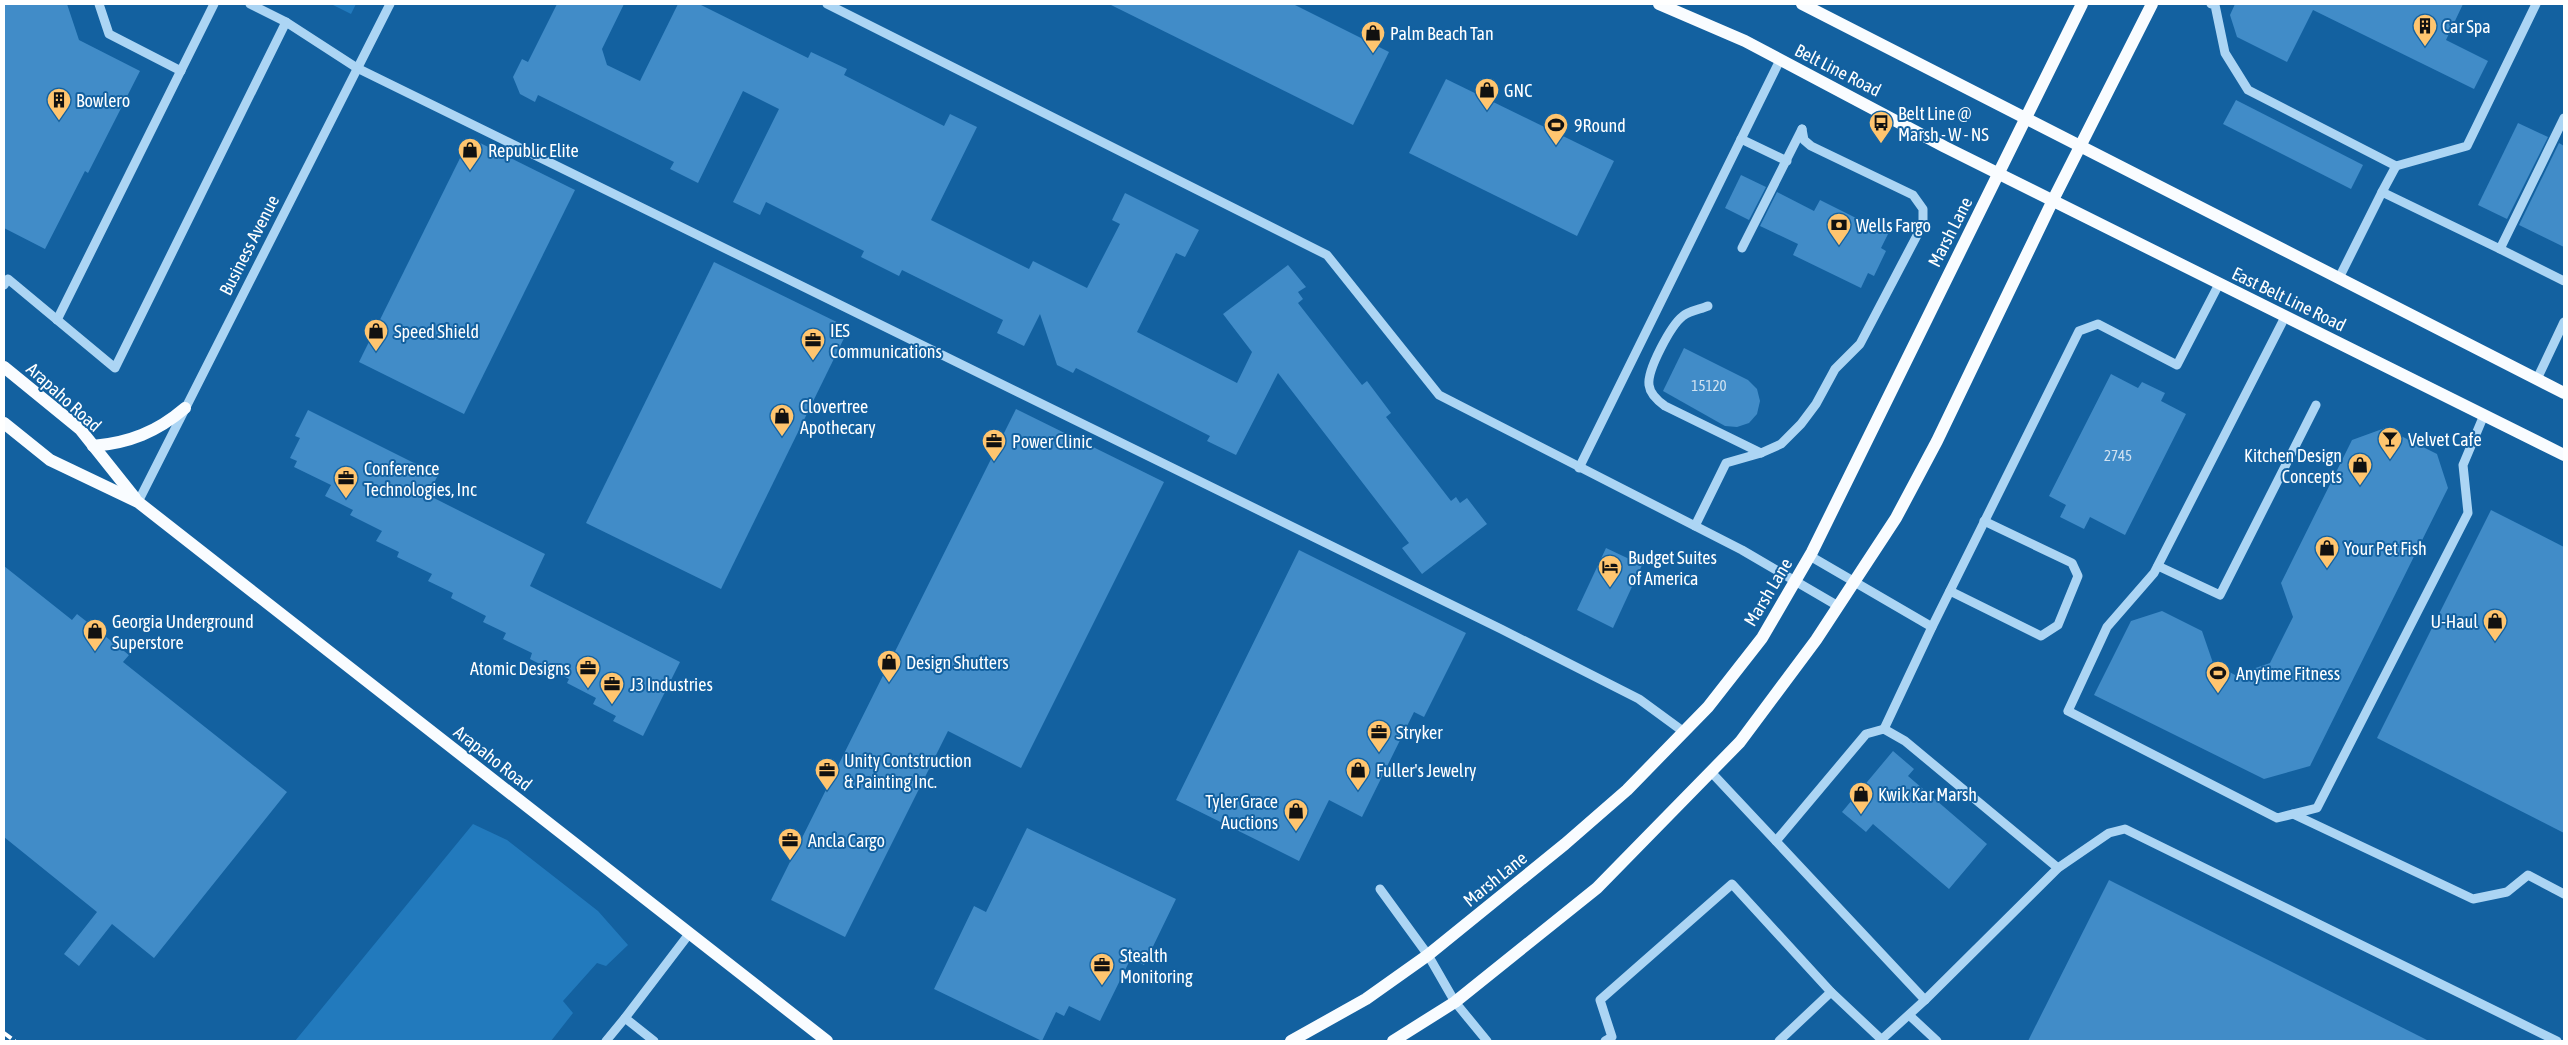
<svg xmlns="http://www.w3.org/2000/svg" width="2568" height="1045" viewBox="0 0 2568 1045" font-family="'Asap Condensed',sans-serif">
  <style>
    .green { fill: #227abd }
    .building { fill: #418cc8 }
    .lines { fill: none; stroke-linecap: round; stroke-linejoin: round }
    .minor { stroke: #acd5f4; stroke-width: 9 }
    .major { stroke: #f9fcff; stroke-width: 12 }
    .rail { stroke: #fff; stroke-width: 4; stroke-dasharray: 9 4; stroke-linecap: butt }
    .labels { text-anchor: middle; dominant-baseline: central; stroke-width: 4; stroke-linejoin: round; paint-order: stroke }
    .number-label { font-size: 15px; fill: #d0e2f1 }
    .poi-label { font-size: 18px; fill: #fff; stroke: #1361a0; text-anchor: start }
    .street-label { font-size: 18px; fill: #fff; stroke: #1361a0 }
  </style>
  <rect width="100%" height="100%" fill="#1361a0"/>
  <g class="green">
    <polygon points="331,4 356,4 351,14"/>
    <polygon points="473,824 507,840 598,911 628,945 606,966 597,963 563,1001 573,1013 551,1041 295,1041"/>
  </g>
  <g class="building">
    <polygon points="4,4 67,4 79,40 140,71 88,173 85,171 45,249 4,228"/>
    <polygon points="557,4 624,4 602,49 607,65 640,81 678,4 699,4 808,58 811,52 847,69 844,75 944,126 950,114 977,127 931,220 1029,269 1033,261 1087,288 1120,224 1112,220 1125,193 1199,230 1185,257 1176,253 1137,332 1237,383 1252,352 1223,314 1288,265 1306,287 1298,292 1303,299 1298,303 1362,385 1367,381 1391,413 1386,417 1451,501 1456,497 1460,503 1467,498 1487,524 1422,574 1402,548 1409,543 1278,373 1236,455 1207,441 1210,436 1076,368 1073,373 1057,365 1040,314 1024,346 997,333 1003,320 902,270 899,276 861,257 864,251 766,202 760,215 733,202 779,109 743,91 698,183 670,169 674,162 538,95 535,102 520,94 513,77 522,59 528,62"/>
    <polygon points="1109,4 1293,4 1389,52 1353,125"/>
    <polygon points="2235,4 2463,4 2446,40 2488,61 2474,89 2313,10 2287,62 2237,37 2230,15"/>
    <polygon points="1446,79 1614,161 1577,236 1409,153"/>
    <polygon points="2236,100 2363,165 2351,189 2223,124"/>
    <polygon points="2518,123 2548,137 2507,219 2478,205"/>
    <polygon points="470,138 575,190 464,414 359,362"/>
    <polygon points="2559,143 2564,146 2564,247 2519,225"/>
    <polygon points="1741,175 1766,187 1749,220 1725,208"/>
    <polygon points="1777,192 1814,211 1820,200 1888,234 1881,248 1886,251 1874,276 1868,273 1861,288 1793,255 1798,244 1760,226"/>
    <polygon points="714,262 849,328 721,589 586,523"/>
    <polygon points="1684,348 1748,380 1757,389 1760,401 1757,414 1749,423 1737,427 1725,426 1663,391"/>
    <polygon points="2111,374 2138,388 2142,382 2165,393 2161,401 2186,414 2125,535 2090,517 2084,529 2060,517 2066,505 2049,496"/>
    <polygon points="1016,409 1164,482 1021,768 948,731 845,937 771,900"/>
    <polygon points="308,410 438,475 428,495 545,554 530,586 680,662 643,736 613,721 616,716 593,704 596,698 567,683 569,679 530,659 532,653 503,639 506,633 483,622 486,616 451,598 453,593 428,581 432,574 397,557 399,552 376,541 382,531 350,515 353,510 325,496 331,485 294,467 297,461 290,458 300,438 295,436"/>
    <polygon points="2385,428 2437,454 2448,488 2310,766 2264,779 2094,695 2131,621 2162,611 2202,631 2213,663 2235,675 2270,663 2293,617 2281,583 2352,440"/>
    <polygon points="2491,510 2564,547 2564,833 2377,738"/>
    <polygon points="1606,548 1642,565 1613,628 1577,610"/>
    <polygon points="1299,550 1466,633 1424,717 1414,712 1362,817 1329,800 1299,861 1176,800"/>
    <polygon points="4,566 72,620 77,614 129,655 123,662 287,792 154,958 112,924 79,966 64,954 97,912 4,837"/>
    <polygon points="1893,751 1914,769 1908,776 1987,844 1949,889 1873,824 1866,832 1842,812"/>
    <polygon points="1027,828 1176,899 1144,965 1131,958 1100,1021 1069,1006 1064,1016 1056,1012 1042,1041 934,989 974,906 986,912"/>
    <polygon points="2109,880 2429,1041 2028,1041"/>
  </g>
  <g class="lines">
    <g class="minor">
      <polyline points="99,4 109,34 181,71"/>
      <polyline points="250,4 286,22 357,68 1501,629 1639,699 1684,732"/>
      <polyline points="827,4 1327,255 1439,395 1742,550 1838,606"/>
      <polyline points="2211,4 2215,5 2225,53 2248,90 2396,166 2382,192"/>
      <polyline points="2564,118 2500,249 2564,281"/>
      <polyline points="1741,139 1787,161"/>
      <polyline points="2396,166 2467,146 2536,4"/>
      <polyline points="1742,248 1802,129"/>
      <polyline points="2339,278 2382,192 2500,249"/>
      <polyline points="4,285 8,279 115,368 286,22"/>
      <path d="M 1708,306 C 1701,309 1689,311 1683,316 C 1671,325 1647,370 1649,385 C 1650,394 1658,401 1665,406 L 1761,453"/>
      <polyline points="2285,317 2154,573 2107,627 2068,711 2277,818 2317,808 2468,513 2463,465 2484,415"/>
      <polyline points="57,320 214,4"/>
      <polyline points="2537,379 2564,322"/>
      <polyline points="1579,468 1780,60"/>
      <polyline points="138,502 390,4"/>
      <polyline points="1695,526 1726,463 1761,453 1781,444 1801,424 1816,404 1835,369 1860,344 1923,224 1923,209 1913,195 1811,146 1804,140 1802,129"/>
      <polyline points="1810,556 1932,627"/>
      <polyline points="2158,566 2220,595 2316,405"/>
      <polyline points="1950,591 2041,636 2058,625 2078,576 2072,563 1984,521"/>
      <polyline points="1884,729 1932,627 2079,331 2098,324 2177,365 2219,284"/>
      <polyline points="1711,772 1925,1000 1880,1041"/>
      <polyline points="2293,814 2473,899 2507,892 2528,875 2564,894"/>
      <polyline points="1776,841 1866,734 1884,729 1905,741 2058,868"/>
      <polyline points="1380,889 1428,955 1455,1002 1487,1041"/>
      <polyline points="1925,1000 2058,868 2109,833 2125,829 2557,1041"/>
      <polyline points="1909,1015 1937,1041"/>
      <polyline points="606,1041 625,1018"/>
      <polyline points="654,1041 625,1018 689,934"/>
      <polyline points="1605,1041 1612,1037 1600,1000 1732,884 1831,992 1882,1040"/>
      <polyline points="1779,1041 1831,992"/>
    </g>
    <g class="major">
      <polyline points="1659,4 1745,41 1945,147 2564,455"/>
      <polyline points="1802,4 2564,393"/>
      <polyline points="4,367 80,429 135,498"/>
      <polyline points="4,423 50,460 138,502 827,1041"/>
      <path d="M 93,446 C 129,443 157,432 185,408"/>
      <polyline points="1291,1041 1366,999 1428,955 1565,844 1627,790 1708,707 1762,638 1812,552 2082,4"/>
      <polyline points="1393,1041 1455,1002 1597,888 1740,742 1816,640 1896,518 1937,441 2053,200 2152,4"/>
    </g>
    <polyline class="rail" points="4,1033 15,1041"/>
  </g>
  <defs>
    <symbol id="building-pin" viewBox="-11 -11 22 30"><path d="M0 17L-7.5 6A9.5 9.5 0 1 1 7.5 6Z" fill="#ffc56f" stroke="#1361a0"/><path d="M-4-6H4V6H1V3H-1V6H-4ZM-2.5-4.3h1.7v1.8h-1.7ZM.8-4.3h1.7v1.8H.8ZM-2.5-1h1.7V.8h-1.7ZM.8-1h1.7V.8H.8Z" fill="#111"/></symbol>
    <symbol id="shop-pin" viewBox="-11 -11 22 30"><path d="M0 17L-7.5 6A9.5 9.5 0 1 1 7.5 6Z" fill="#ffc56f" stroke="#1361a0"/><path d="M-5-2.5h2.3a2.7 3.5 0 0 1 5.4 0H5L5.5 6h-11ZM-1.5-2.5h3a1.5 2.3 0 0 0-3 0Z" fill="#111"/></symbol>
    <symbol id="bus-pin" viewBox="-11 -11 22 30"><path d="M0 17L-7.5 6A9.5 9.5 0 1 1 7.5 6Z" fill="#ffc56f" stroke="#1361a0"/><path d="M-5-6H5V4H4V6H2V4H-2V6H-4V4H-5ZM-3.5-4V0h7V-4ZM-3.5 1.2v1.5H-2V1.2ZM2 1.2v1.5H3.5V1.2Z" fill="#111"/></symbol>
    <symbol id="stadium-pin" viewBox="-11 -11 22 30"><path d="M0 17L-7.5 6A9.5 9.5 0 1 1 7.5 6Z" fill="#ffc56f" stroke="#1361a0"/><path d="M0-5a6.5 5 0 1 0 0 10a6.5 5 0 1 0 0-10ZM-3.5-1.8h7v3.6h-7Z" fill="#111"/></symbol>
    <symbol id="bank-pin" viewBox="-11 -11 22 30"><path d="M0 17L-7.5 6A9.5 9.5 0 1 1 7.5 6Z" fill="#ffc56f" stroke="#1361a0"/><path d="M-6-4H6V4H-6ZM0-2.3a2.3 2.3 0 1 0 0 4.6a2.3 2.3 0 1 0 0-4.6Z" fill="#111"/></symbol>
    <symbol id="office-pin" viewBox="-11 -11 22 30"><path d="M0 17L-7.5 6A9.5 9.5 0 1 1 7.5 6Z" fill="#ffc56f" stroke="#1361a0"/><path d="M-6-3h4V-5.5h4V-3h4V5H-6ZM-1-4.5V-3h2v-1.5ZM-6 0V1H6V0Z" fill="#111"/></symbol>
    <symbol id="bar-pin" viewBox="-11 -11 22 30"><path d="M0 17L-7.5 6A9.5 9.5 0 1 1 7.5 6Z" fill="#ffc56f" stroke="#1361a0"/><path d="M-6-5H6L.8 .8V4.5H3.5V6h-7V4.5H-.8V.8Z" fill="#111"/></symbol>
    <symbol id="hotel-pin" viewBox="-11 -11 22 30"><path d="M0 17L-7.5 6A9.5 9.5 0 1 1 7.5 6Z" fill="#ffc56f" stroke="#1361a0"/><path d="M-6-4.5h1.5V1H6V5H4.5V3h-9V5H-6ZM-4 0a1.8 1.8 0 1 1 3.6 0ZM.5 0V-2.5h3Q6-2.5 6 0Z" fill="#111"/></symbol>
  </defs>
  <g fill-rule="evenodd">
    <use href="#building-pin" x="2411" y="12" width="28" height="38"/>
    <use href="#shop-pin" x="1359" y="19" width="28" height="38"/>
    <use href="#shop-pin" x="1473" y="76" width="28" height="38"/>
    <use href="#building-pin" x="45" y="86" width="28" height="38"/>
    <use href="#bus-pin" x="1867" y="109" width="28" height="38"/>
    <use href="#stadium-pin" x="1542" y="111" width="28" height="38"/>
    <use href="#shop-pin" x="456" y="136" width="28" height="38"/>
    <use href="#bank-pin" x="1825" y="211" width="28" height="38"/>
    <use href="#shop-pin" x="362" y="317" width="28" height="38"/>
    <use href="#office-pin" x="799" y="326" width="28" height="38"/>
    <use href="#shop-pin" x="768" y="402" width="28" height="38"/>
    <use href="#bar-pin" x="2376" y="425" width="28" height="38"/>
    <use href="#office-pin" x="980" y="427" width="28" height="38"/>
    <use href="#shop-pin" x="2346" y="451" width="28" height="38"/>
    <use href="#office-pin" x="332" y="464" width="28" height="38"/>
    <use href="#shop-pin" x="2313" y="534" width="28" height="38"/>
    <use href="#hotel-pin" x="1596" y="553" width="28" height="38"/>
    <use href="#shop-pin" x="2481" y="607" width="28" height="38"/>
    <use href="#shop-pin" x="81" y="617" width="28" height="38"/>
    <use href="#shop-pin" x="875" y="648" width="28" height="38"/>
    <use href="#office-pin" x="574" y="654" width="28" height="38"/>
    <use href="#stadium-pin" x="2204" y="659" width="28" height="38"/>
    <use href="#office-pin" x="598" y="670" width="28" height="38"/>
    <use href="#office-pin" x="1365" y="718" width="28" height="38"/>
    <use href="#office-pin" x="813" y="756" width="28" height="38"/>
    <use href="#shop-pin" x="1344" y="756" width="28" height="38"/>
    <use href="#shop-pin" x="1847" y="780" width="28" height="38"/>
    <use href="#shop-pin" x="1282" y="797" width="28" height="38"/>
    <use href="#office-pin" x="776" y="826" width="28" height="38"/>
    <use href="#office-pin" x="1088" y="951" width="28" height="38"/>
  </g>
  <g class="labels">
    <g class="number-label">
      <text x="1709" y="385">15120</text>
      <text x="2118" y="455">2745</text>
    </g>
    <g class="poi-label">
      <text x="2442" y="26">Car Spa</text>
      <text x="1390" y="33">Palm Beach Tan</text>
      <text x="1504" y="90">GNC</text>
      <text x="76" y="100">Bowlero</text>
      <text x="1898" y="113">Belt Line @<tspan x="1898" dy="21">Marsh - W - NS</tspan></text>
      <text x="1574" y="125">9Round</text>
      <text x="488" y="150">Republic Elite</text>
      <text x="1856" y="225">Wells Fargo</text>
      <text x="830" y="330">IES<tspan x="830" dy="21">Communications</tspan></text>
      <text x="394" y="331">Speed Shield</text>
      <text x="800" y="406">Clovertree<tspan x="800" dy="21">Apothecary</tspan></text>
      <text x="2408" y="439">Velvet Cafe</text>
      <text x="1012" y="441">Power Clinic</text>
      <text x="2342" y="455" text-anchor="end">Kitchen Design<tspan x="2342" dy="21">Concepts</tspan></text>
      <text x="364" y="468">Conference<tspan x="364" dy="21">Technologies, Inc</tspan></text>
      <text x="2344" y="548">Your Pet Fish</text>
      <text x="1628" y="557">Budget Suites<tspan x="1628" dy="21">of America</tspan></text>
      <text x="112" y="621">Georgia Underground<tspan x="112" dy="21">Superstore</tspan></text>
      <text x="2478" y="621" text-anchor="end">U-Haul</text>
      <text x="906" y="662">Design Shutters</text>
      <text x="570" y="668" text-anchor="end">Atomic Designs</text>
      <text x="2236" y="673">Anytime Fitness</text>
      <text x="630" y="684">J3 Industries</text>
      <text x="1396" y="732">Stryker</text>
      <text x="844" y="760">Unity Contstruction<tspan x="844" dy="21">&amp; Painting Inc.</tspan></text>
      <text x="1376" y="770">Fuller's Jewelry</text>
      <text x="1878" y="794">Kwik Kar Marsh</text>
      <text x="1278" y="801" text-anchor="end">Tyler Grace<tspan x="1278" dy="21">Auctions</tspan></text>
      <text x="808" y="840">Ancla Cargo</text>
      <text x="1120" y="955">Stealth<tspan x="1120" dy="21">Monitoring</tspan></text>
    </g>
    <g class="street-label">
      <text transform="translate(1838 70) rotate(27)">Belt Line Road</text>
      <text transform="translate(1950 232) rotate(-63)">Marsh Lane</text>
      <text transform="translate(249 245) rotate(-63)">Business Avenue</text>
      <text transform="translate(2289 299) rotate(26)">East Belt Line Road</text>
      <text transform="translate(64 397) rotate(42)">Arapaho Road</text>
      <text transform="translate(1768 592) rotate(-59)">Marsh Lane</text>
      <text transform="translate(493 758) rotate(38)">Arapaho Road</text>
      <text transform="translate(1495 879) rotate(-39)">Marsh Lane</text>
    </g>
  </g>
  <rect width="2568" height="1045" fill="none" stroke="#ffffff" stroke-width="10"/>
</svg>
